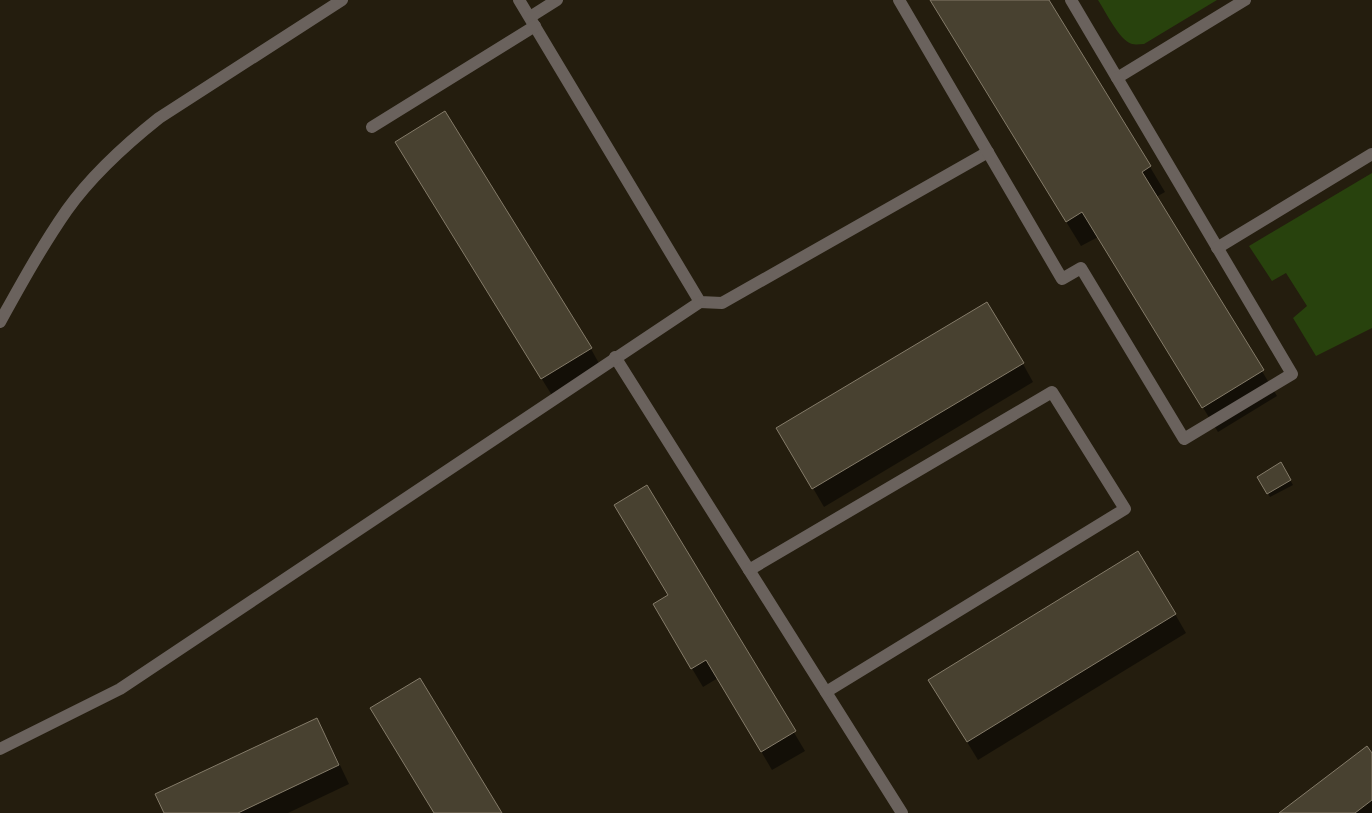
<svg xmlns="http://www.w3.org/2000/svg" width="1372" height="813" viewBox="0 0 1372 813" font-family="'Source Sans 3',sans-serif">
  <style>
    .green { fill: #28420d }
    .shadow { fill: #0007 }
    .building { fill: #484130; stroke: #847b69 }
    .lines { fill: none; stroke-linecap: round; stroke-linejoin: round }
    .service { stroke: #6a625d; stroke-width: 12 }
    .pedestrian { stroke: #6a625d; stroke-width: 12 }
    .minor { stroke: #6a625d; stroke-width: 12 }
  </style>
  <rect width="100%" height="100%" fill="#241d0e"/>
  <g class="green">
    <path d="M 1098,0 L 1217,0 L 1144,44 C 1140,44 1136,45 1132,44 C 1119,40 1106,12 1098,0 Z"/>
    <polygon points="1372,173 1372,328 1316,356 1293,318 1307,306 1286,273 1272,281 1249,246"/>
  </g>
  <g class="shadow">
    <polygon points="930,0 1048,0 1150,167 1165,192 1156,197 1277,396 1218,432 1098,237 1081,246"/>
    <polygon points="407,161 591,349 601,367 553,397"/>
    <polygon points="1023,364 1033,382 824,507 778,428"/>
    <polygon points="1281,464 1293,485 1270,497 1259,477"/>
    <polygon points="647,487 805,751 772,770 718,678 703,687 665,623 669,596"/>
    <polygon points="1175,614 1186,633 978,760 941,699"/>
    <polygon points="316,719 327,738 349,784 288,813 166,813"/>
    <polygon points="1372,755 1372,813 1281,813"/>
  </g>
  <g class="building">
    <polygon points="930,0 1049,0 1151,166 1142,172 1264,370 1202,408 1082,212 1066,222"/>
    <polygon points="445,111 592,348 541,379 395,142"/>
    <polygon points="987,302 1024,363 812,489 776,428"/>
    <polygon points="1281,462 1291,480 1267,494 1257,477"/>
    <polygon points="647,485 796,731 761,752 706,660 691,669 653,604 668,595 614,505"/>
    <polygon points="1138,551 1176,614 967,742 928,680"/>
    <polygon points="420,678 502,813 434,813 370,708"/>
    <polygon points="317,718 339,765 238,813 164,813 155,794"/>
    <polygon points="1367,746 1372,753 1372,800 1355,813 1279,813"/>
  </g>
  <g class="lines">
    <g class="service">
      <polyline points="519,0 700,302 722,303 988,152"/>
      <polyline points="899,0 1062,279 1081,268 1184,439 1292,374 1071,0"/>
      <polyline points="530,17 557,0"/>
      <polyline points="372,127 535,26"/>
      <polyline points="615,357 902,813"/>
      <polyline points="749,570 1052,392 1125,509 826,692"/>
    </g>
    <g class="pedestrian">
      <polyline points="1117,78 1245,0"/>
      <polyline points="1217,248 1372,154"/>
    </g>
    <g class="minor">
      <path d="M 0,322 C 21,284 42,246 67,210 C 92,175 125,145 159,118 L 342,0"/>
      <polyline points="0,749 120,689 700,302"/>
    </g>
  </g>
</svg>
